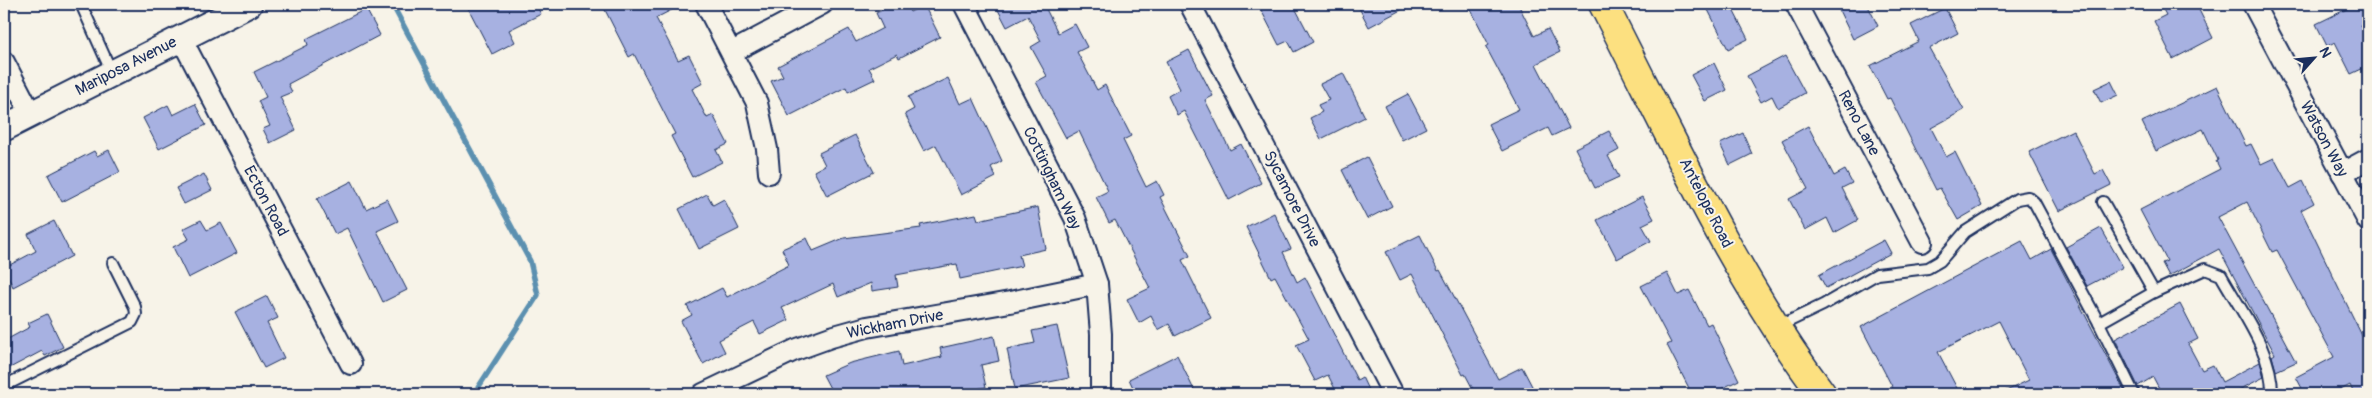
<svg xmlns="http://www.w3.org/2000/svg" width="2372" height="398" viewBox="0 0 2372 398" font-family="Pangolin,sans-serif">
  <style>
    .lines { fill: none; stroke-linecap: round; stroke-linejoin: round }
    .stream { stroke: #5b90b0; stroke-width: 5.5 }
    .building { fill: #a7b1e1; stroke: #1b2f5e }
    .service-casing { stroke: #1b2f5e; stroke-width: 14 }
    .minor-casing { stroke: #1b2f5e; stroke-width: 24 }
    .tertiary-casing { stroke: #1b2f5e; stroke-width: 29 }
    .primary-casing { stroke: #1b2f5e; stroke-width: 31 }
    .service { stroke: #f7f3e8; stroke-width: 10 }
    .minor { stroke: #f7f3e8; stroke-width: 20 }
    .tertiary { stroke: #f7f3e8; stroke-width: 25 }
    .primary { stroke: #fce080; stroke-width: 28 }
    .labels { text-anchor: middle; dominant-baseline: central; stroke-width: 4; stroke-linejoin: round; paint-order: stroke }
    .street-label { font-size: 16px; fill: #1b2f5e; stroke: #f7f3e8 }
  </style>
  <rect width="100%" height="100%" fill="#f7f3e8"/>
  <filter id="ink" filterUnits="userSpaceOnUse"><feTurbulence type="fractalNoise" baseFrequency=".02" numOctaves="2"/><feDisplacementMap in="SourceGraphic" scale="10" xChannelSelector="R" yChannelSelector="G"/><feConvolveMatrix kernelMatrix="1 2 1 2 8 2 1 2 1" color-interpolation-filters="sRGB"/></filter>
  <g filter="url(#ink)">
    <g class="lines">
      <polyline class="stream" points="392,4 530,261 538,295 474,394"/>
    </g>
    <g class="building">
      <polygon points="466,4 535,4 541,14 509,30 515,42 492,54"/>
      <polygon points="602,4 683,4 656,18 678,60 689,55 703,83 692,89 707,118 713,115 728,144 716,150 722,162 692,177 671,136 675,134 634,54 629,57"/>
      <polygon points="895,4 905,4 910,12 924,5 940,37 899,58 897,54 869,68 875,79 848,92 846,87 789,116 771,81 783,76 778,66 849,29 856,42 883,28 876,13"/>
      <polygon points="995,4 1052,4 1045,7 1058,33 1075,24 1087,47 1077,52 1097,90 1105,85 1131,136 1123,140 1146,187 1157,181 1164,195 1160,197 1190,256 1182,260 1211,318 1175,336 1169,324 1158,330 1151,316 1139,323 1127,299 1150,288 1115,220 1109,223 1096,197 1108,191 1079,131 1066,138 1036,82 1047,76 1031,47 1041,41 1028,16 1007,27"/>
      <polygon points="1258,4 1293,4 1313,42 1294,52 1288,41 1279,45"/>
      <polygon points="1357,4 1412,4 1369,27"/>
      <polygon points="1468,4 1518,4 1534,36 1548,29 1560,52 1536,64 1569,128 1552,136 1548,128 1502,151 1488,124 1519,109 1486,47 1489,45"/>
      <polygon points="1705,4 1730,4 1748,39 1728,49"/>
      <polygon points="1836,4 1867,4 1878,26 1853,39"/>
      <polygon points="2160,4 2196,4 2213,38 2173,59 2154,21 2166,15"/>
      <polygon points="2357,4 2368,4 2368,21 2360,25 2368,41 2368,66 2351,74 2335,42 2327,46 2316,24"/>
      <polygon points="1945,8 1958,33 1929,48 1964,110 1931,128 1946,157 1955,152 1982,206 1958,220 1940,188 1936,190 1890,98 1887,99 1870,66 1919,41 1911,25"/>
      <polygon points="366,9 380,35 288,84 292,92 280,97 296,130 270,143 263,129 270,126 258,101 266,97 254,72 308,45 306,39"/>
      <polygon points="1189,50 1213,96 1205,100 1230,150 1241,144 1261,183 1229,200 1184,111 1177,115 1168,96 1180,89 1166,62"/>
      <polygon points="1785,56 1805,93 1778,108 1772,96 1761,102 1747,76"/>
      <polygon points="1714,63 1727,90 1705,101 1691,75"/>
      <polygon points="1343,73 1365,117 1321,139 1310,118 1322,112 1318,105 1329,100 1320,84"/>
      <polygon points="948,78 960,104 973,98 1002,161 991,167 996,177 961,195 936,145 924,151 905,114 914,109 908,97"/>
      <polygon points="2111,81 2118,95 2101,103 2094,89"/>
      <polygon points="2217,86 2246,146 2251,144 2261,164 2274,158 2290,188 2303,181 2314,203 2301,210 2368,348 2368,394 2354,394 2350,385 2333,394 2305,394 2296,377 2334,357 2277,250 2272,252 2247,202 2218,217 2296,362 2276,371 2272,356 2275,354 2219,249 2169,276 2162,263 2167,261 2140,210 2220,169 2216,161 2218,160 2203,129 2156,151 2142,122"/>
      <polygon points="1408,94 1426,128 1402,140 1385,106"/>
      <polygon points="195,104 206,125 159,149 143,118 168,105 173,115"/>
      <polygon points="1808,126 1834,176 1845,170 1852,183 1842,188 1858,220 1834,233 1827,218 1805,230 1789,199 1808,189 1782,140"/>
      <polygon points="2073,130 2095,174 2103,170 2111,185 2059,211 2029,152"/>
      <polygon points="1609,131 1619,150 1608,156 1619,177 1595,188 1575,148"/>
      <polygon points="1743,133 1752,154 1730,165 1720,144"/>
      <polygon points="855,135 874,172 827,196 814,171 825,165 819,153"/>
      <polygon points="109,150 120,172 62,202 48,175 94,151 97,156"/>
      <polygon points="1367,157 1392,206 1367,219 1342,170"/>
      <polygon points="204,174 212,190 184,204 176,188"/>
      <polygon points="352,181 366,209 387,199 398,221 377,231 407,290 383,302 347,228 335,234 317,199"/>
      <polygon points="707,194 713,205 724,199 739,229 699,249 679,209"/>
      <polygon points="1642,197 1654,219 1642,225 1651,241 1617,259 1597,220"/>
      <polygon points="1038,207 1046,249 1019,255 1022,266 960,279 957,264 896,275 898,287 872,291 871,283 838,297 833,284 782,308 789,320 760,334 754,322 719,340 725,352 703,364 681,321 692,315 687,306 722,288 727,297 789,265 782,249 807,238 813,251 844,238 921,228 920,225 976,214 978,220"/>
      <polygon points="1274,213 1291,249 1283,252 1297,282 1305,277 1357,380 1362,377 1370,394 1329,394 1336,391 1328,375 1315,381 1296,345 1309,339 1275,276 1271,278 1246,227"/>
      <polygon points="201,220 207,230 221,223 237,253 188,278 173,247 189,239 183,229"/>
      <polygon points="54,221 72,256 13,287 4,268 36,251 28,234"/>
      <polygon points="2101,228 2123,267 2087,286 2066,247"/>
      <polygon points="1420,235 1438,271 1440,270 1498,379 1522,367 1534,390 1526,394 1468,394 1474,391 1465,374 1463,375 1412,274 1400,280 1386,252"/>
      <polygon points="1884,240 1891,253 1826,288 1819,275"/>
      <polygon points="2022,241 2032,260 2051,249 2125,392 2122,394 2000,394 2029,380 1999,321 1938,352 1960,394 1896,394 1861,327"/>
      <polygon points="1667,273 1678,295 1689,290 1707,325 1711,323 1739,380 1711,394 1692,394 1667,345 1671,343 1641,286"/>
      <polygon points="267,296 278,318 267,323 284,358 264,368 235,312"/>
      <polygon points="2180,304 2198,339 2188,344 2202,370 2213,365 2222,382 2260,362 2264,377 2231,394 2162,394 2153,377 2138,386 2115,339"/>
      <polygon points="47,314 63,347 45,356 42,351 4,371 4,341 30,327 28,323"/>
      <polygon points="1057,326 1069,378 1015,389 1007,349 1035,343 1032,331"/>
      <polygon points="994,336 999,361 981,365 986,387 950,394 833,394 823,375 850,363 899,351 902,366 942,357 940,348"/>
      <polygon points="1177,355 1196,394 1136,394 1129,379"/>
    </g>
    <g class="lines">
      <defs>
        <g id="service">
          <polyline points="81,4 112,73"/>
          <polyline points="2103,202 2154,292"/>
          <path d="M 2099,323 L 2154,292 L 2205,269 L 2221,275 C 2241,311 2273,352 2272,394"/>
          <polyline points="1777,327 1823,305 1877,274 1928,268 1940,261 1965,232 2017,199 2028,197 2034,202 2099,323 2134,394"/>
          <polyline points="4,386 132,322 136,314 135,307 113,263"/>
        </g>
        <g id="minor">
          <polyline points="706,4 757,103 767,149 769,173"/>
          <polyline points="964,4 1075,218 1097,284 1101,334 1101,394"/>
          <polyline points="1190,4 1393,394"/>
          <polyline points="1796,4 1922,242"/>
          <polyline points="2253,4 2368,221"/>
          <polyline points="181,38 351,364"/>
          <polyline points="732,52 822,4"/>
          <polyline points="4,62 31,114"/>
          <polyline points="2342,173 2368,159"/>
          <polyline points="703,394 795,350 831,337 867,327 1010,302 1097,284"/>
        </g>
        <polyline id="tertiary" points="4,128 249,4"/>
        <path id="primary" d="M 1603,4 C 1671,136 1733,275 1822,394"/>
      </defs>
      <use href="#service" class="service-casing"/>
      <use href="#minor" class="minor-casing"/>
      <use href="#tertiary" class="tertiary-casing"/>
      <use href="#primary" class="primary-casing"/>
      <use href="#service" class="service"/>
      <use href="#minor" class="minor"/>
      <use href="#tertiary" class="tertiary"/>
      <use href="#primary" class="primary"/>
    </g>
  </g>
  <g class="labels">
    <g class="street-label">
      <text transform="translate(126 66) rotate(-27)">Mariposa Avenue</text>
      <text transform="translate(1859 123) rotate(62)">Reno Lane</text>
      <text transform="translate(2324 139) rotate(62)">Watson Way</text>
      <text transform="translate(1052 178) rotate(64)">Cottingham Way</text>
      <text transform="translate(1292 199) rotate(63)">Sycamore Drive</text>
      <text transform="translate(266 201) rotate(62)">Ecton Road</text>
      <text transform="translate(1706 203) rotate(63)">Antelope Road</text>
      <text transform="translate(895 324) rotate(-11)">Wickham Drive</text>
    </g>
  </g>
  <rect width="2372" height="398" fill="none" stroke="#f7f3e8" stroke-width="20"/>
  <rect x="10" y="10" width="2352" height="378" fill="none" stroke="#1b2f5e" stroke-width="2" filter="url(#ink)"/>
  <g transform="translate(2314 58) rotate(63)" stroke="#f7f3e8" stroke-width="4" paint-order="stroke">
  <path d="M0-4L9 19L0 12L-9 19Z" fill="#1b2f5e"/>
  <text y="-8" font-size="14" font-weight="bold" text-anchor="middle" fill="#1b2f5e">N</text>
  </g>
</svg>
